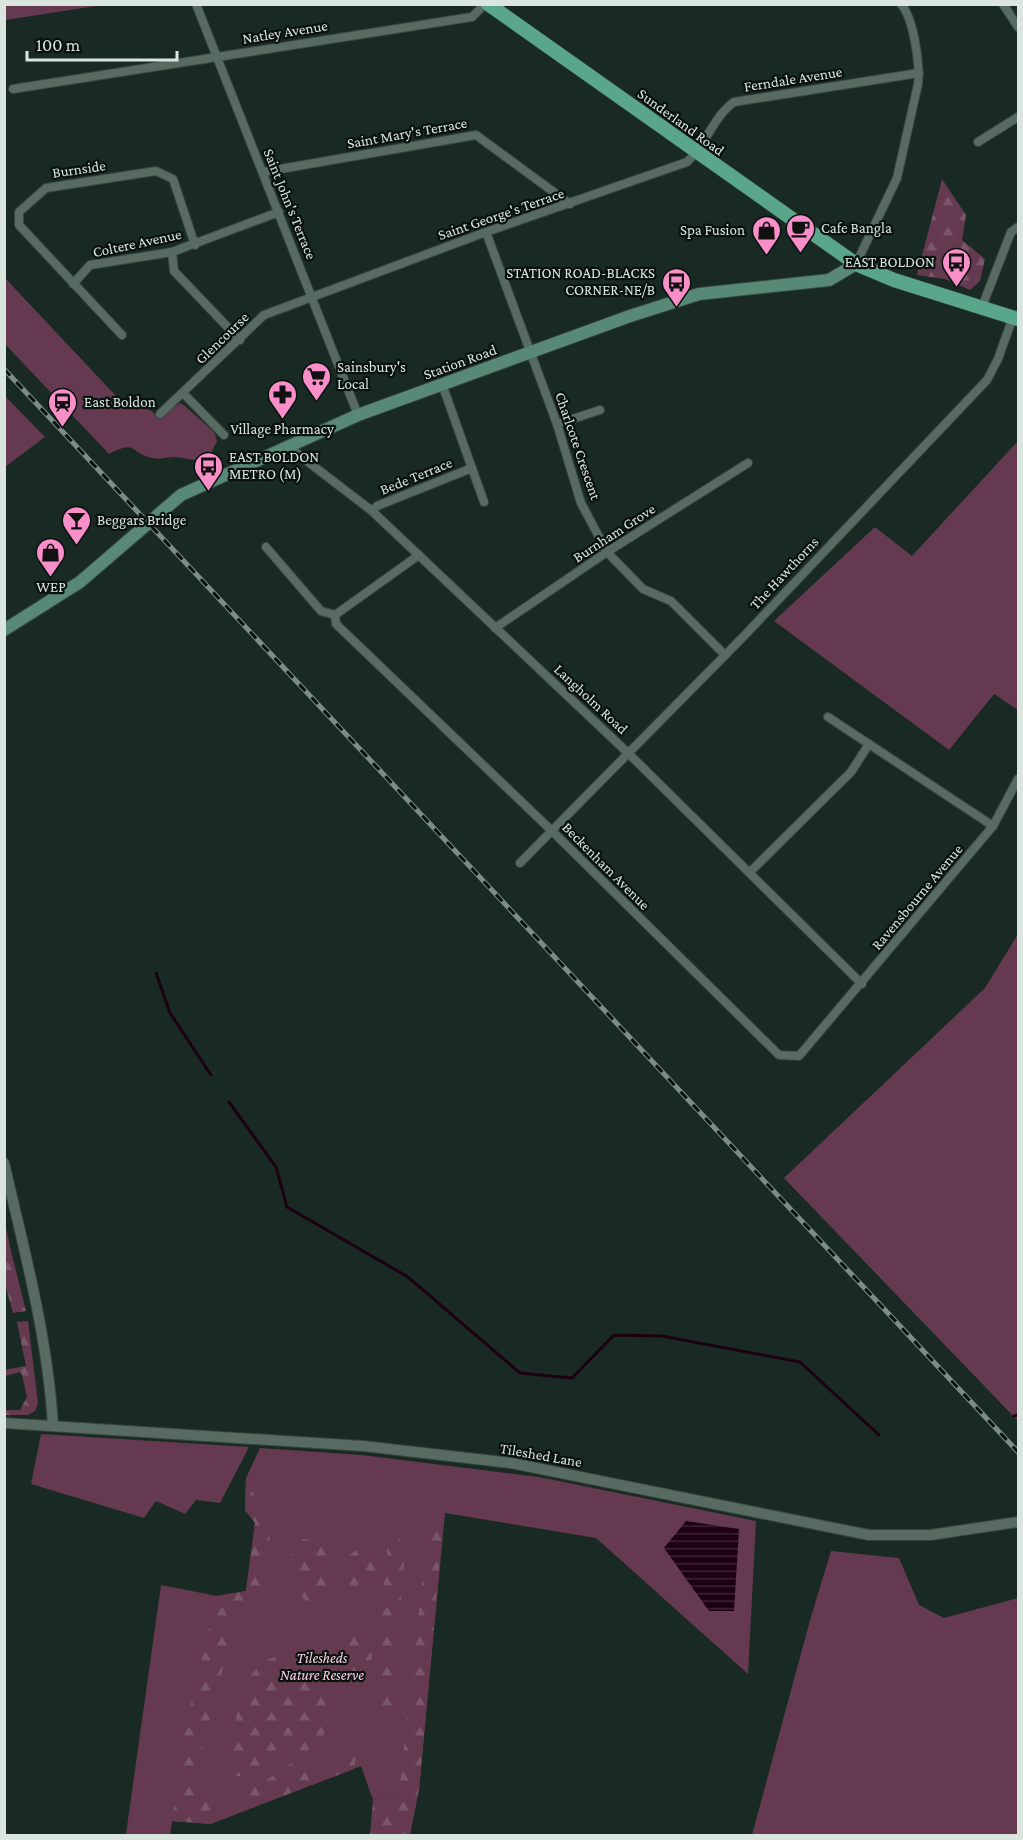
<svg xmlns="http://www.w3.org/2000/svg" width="1023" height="1840" viewBox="0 0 1023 1840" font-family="'Crimson Pro',serif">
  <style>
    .green { fill: #653a51 }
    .forest { fill: url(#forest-firs) }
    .water { fill: url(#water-rules) }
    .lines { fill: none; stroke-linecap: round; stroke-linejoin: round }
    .stream { stroke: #1d0011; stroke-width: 3 }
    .minor-casing { stroke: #37453f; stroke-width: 10 }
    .tertiary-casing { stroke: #37453f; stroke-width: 12 }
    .secondary-casing { stroke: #37453f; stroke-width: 14 }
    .primary-casing { stroke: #37453f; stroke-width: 15 }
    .minor { stroke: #576b62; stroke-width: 8 }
    .tertiary { stroke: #576b62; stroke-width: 10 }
    .secondary { stroke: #588876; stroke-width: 12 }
    .primary { stroke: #59a68a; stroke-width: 14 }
    .rail-casing { stroke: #7d8c86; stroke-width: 5 }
    .rail { stroke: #09110e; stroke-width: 3; stroke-dasharray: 9; stroke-linecap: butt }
    .labels { text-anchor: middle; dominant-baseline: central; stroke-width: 4.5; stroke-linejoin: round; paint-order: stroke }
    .street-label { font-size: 15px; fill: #dae5e0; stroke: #09110e }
    .poi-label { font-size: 15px; fill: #dae5e0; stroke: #09110e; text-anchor: start }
    .park-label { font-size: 15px; font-style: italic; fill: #fbd0e5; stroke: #09110e }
  </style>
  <defs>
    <pattern id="forest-firs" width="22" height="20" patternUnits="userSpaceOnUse" patternTransform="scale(1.5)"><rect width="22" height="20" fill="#653a51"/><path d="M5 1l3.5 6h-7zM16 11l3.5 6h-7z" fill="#7a566a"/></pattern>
    <pattern id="water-rules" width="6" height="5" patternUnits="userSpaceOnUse" patternTransform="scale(1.5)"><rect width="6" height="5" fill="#1d0011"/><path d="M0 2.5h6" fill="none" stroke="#3d2533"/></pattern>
  </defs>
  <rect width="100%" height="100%" fill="#182a23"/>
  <g class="green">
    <polygon points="5,4 103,4 103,5 5,20"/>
    <path d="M 4,277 L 117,397 L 152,411 L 158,419 L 180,403 L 185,406 L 214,432 L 217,441 L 208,459 C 195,462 187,458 175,457 C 168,457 159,460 152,458 C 129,453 138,439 109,454 L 5,344 Z"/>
    <polygon points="5,396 45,437 5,467"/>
    <polygon points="1018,441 1018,710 994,694 949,750 774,621 875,527 912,556"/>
    <polygon points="1018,934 1018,1421 784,1178 985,988"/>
    <polygon points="5,1224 13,1259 5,1262 4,1261"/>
    <polygon points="41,1434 249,1447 220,1503 196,1500 185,1514 156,1501 144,1518 31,1484"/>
    <polygon points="260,1448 362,1455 539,1477 756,1521 748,1674 596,1538 445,1513 419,1790 373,1800 361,1766 211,1824 172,1821 170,1835 126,1834 161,1585 217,1596 246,1591 255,1523 245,1510 246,1478"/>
    <polygon points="831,1551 899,1558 919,1605 944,1618 1018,1598 1018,1835 752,1835 810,1620"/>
  </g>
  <g class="forest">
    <polygon points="942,179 966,215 962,240 985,259 980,281 970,290 945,279 917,275"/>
    <polygon points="13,1259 26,1311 13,1313 5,1284 5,1262"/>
    <polygon points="28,1321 38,1403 35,1411 28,1415 5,1415 5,1410 20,1410 27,1397 22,1375 20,1372 5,1376 4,1370 26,1366 17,1322"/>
    <polygon points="246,1478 271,1529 262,1581 232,1633 201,1754 200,1781 221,1809 211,1824 172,1821 187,1720 217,1596 246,1591 255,1523 245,1510"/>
    <polygon points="429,1519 443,1523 419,1790 410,1835 370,1835 373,1800 399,1794"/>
    <polygon points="390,1525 400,1537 404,1563 390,1731 374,1680"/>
    <path d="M 302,1539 L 318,1540 L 328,1545 L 330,1558 L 324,1605 L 313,1607 C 300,1598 285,1573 291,1556 C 293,1550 299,1544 302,1539 Z"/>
    <polygon points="363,1543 373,1545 383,1553 382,1571 375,1587 359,1592 347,1582 349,1556"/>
    <path d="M 354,1628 L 368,1631 C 376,1649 370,1669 367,1688 L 357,1690 C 342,1667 336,1652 354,1628 Z"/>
    <path d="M 283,1654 L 307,1660 L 325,1683 L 330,1716 L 319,1748 L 292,1754 L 259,1777 L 233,1776 C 232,1744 234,1681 265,1661 C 270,1658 277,1657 283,1654 Z"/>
    <polygon points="358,1743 354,1769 246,1810 232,1787 265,1781 292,1763 323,1768 347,1745"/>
  </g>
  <polygon class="water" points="686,1521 739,1529 734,1611 709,1611 664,1548"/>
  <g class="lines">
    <g class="stream">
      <polyline points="156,973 170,1013 211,1075"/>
      <polyline points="229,1102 276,1167 287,1207 408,1277 520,1373 572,1378 614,1335 662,1336 800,1362 879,1435"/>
      <polyline points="1014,1416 1018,1415"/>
    </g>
    <defs>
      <g id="minor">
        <polyline points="196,4 358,415"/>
        <polyline points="1003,4 1018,27"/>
        <polyline points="13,89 472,17 485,4"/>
        <polyline points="978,142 1018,117"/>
        <polyline points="263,172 476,135 570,204"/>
        <polyline points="486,232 557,424 581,503 607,552 643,589 671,601 725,655"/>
        <polyline points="172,252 174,271 240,340"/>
        <path d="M 856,264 L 897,178 L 918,84 C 920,65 914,19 901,4"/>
        <polyline points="73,284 90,265 172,252 279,212"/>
        <polyline points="982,307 1011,232 1018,227"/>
        <polyline points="122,335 19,225 19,212 46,188 156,171 173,179 195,245"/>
        <polyline points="442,384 484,502"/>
        <polyline points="183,393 224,435"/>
        <path d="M 160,414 L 264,315 L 486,232 L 687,162 C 706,145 713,117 734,102 L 919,73"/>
        <polyline points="557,424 600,410"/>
        <polyline points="290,448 372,511 628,753 862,984"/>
        <polyline points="372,511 377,506 472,468"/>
        <polyline points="266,547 321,611 335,615"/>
        <polyline points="335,615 336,624 552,831 779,1055 799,1056 993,826 1018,779"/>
        <polyline points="335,615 419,555"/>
        <polyline points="495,628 607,552 748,463"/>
        <polyline points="828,717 993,826"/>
        <polyline points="520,863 744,636 987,380 998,359 1013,317"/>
        <polyline points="750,872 851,772 869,744"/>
      </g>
      <g id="tertiary">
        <path d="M 4,1163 C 24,1249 48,1338 53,1426"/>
        <polyline points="4,1423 363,1446 511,1463 869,1535 930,1535 1018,1522"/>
      </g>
      <polyline id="secondary" points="4,630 80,582 181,495 358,415 630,316 699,294 829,280 856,264"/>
      <polyline id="primary" points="488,4 856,264 894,280 1018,319"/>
    </defs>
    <use href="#minor" class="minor-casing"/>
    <use href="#tertiary" class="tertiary-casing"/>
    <use href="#secondary" class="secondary-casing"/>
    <use href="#primary" class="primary-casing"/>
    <use href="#minor" class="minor"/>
    <use href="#tertiary" class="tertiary"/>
    <use href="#secondary" class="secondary"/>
    <use href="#primary" class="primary"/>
    <defs>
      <polyline id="rail" points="4,369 1018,1452"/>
    </defs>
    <use href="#rail" class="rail-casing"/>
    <use href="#rail" class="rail"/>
  </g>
  <defs>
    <symbol id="cafe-pin" viewBox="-11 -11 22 30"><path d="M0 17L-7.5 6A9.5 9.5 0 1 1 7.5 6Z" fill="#f98fc9" stroke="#09110e"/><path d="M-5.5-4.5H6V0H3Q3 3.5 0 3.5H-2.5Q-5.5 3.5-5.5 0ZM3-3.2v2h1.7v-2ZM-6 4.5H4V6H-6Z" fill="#111"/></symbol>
    <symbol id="shop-pin" viewBox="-11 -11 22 30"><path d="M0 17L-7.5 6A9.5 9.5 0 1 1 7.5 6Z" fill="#f98fc9" stroke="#09110e"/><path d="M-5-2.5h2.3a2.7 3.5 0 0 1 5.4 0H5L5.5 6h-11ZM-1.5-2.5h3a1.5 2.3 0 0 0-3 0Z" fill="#111"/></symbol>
    <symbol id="bus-pin" viewBox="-11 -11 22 30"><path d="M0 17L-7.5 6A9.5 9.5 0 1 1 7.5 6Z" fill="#f98fc9" stroke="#09110e"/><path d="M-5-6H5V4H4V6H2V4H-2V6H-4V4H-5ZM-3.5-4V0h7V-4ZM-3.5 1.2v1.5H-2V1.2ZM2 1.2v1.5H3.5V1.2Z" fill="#111"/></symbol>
    <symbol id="supermarket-pin" viewBox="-11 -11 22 30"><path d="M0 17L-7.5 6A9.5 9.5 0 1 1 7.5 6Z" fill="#f98fc9" stroke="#09110e"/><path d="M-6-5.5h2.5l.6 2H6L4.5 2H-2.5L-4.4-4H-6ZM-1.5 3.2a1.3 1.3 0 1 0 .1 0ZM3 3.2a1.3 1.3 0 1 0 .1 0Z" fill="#111"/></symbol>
    <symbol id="pharmacy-pin" viewBox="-11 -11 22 30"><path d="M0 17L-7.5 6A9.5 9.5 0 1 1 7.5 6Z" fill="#f98fc9" stroke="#09110e"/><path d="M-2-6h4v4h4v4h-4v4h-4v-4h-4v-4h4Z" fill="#111"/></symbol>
    <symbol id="station-pin" viewBox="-11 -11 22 30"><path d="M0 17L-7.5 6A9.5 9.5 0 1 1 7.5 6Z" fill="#f98fc9" stroke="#09110e"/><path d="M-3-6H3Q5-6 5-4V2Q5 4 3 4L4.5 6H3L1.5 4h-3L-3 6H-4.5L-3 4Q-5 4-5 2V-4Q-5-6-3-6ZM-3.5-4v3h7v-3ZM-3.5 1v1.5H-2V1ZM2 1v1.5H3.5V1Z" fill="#111"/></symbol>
    <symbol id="bar-pin" viewBox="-11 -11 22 30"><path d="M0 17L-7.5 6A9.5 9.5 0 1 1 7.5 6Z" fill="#f98fc9" stroke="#09110e"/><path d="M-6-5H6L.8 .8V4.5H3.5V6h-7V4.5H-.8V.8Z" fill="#111"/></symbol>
  </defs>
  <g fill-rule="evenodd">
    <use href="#cafe-pin" x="784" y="212" width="33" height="45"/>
    <use href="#shop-pin" x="750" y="214" width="33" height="45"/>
    <use href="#bus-pin" x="940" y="246" width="33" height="45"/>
    <use href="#bus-pin" x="660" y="266" width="33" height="45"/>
    <use href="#supermarket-pin" x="300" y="360" width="33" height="45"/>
    <use href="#pharmacy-pin" x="266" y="378" width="33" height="45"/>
    <use href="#station-pin" x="46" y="386" width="33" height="45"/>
    <use href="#bus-pin" x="192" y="450" width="33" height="45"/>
    <use href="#bar-pin" x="60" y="504" width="33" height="45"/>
    <use href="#shop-pin" x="34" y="536" width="33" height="45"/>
  </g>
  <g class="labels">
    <g class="street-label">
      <text transform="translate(285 32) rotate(-9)">Natley Avenue</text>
      <text transform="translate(793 79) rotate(-9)">Ferndale Avenue</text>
      <text transform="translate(681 122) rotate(36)">Sunderland Road</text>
      <text transform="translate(407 133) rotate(-10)">Saint Mary's Terrace</text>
      <text transform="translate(79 169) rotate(-8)">Burnside</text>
      <text transform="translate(290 204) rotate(68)">Saint John's Terrace</text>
      <text transform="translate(501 214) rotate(-19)">Saint George's Terrace</text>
      <text transform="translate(137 243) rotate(-12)">Coltere Avenue</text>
      <text transform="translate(222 338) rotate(-44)">Glencourse</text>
      <text transform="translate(460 362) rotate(-20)">Station Road</text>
      <text transform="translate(578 446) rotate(71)">Charlcote Crescent</text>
      <text transform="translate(416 476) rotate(-22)">Bede Terrace</text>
      <text transform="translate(614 533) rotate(-33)">Burnham Grove</text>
      <text transform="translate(784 573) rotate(-47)">The Hawthorns</text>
      <text transform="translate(591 699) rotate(43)">Langholm Road</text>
      <text transform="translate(606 866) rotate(45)">Beckenham Avenue</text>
      <text transform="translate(917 897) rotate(-50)">Ravensbourne Avenue</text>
      <text transform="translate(541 1455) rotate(10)">Tileshed Lane</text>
    </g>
    <g class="poi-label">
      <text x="821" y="228">Cafe Bangla</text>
      <text x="745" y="230" text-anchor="end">Spa Fusion</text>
      <text x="935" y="262" text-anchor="end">EAST BOLDON</text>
      <text x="655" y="273" text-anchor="end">STATION ROAD-BLACKS<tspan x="655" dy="17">CORNER-NE/B</tspan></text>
      <text x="337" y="367">Sainsbury's<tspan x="337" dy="17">Local</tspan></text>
      <text x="84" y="402">East Boldon</text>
      <text x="282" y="429" text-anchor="middle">Village Pharmacy</text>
      <text x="229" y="457">EAST BOLDON<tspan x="229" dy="17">METRO (M)</tspan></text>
      <text x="97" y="520">Beggars Bridge</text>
      <text x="51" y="587" text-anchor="middle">WEP</text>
    </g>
    <g class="park-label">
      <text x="322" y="1658">Tilesheds<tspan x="322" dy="17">Nature Reserve</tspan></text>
    </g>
  </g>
  <rect width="1023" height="1840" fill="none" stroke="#dae5e0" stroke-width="12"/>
  <path d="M27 51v9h150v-9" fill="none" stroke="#dae5e0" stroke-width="3"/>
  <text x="36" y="51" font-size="18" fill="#dae5e0" stroke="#09110e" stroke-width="4.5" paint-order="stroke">100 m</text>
</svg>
